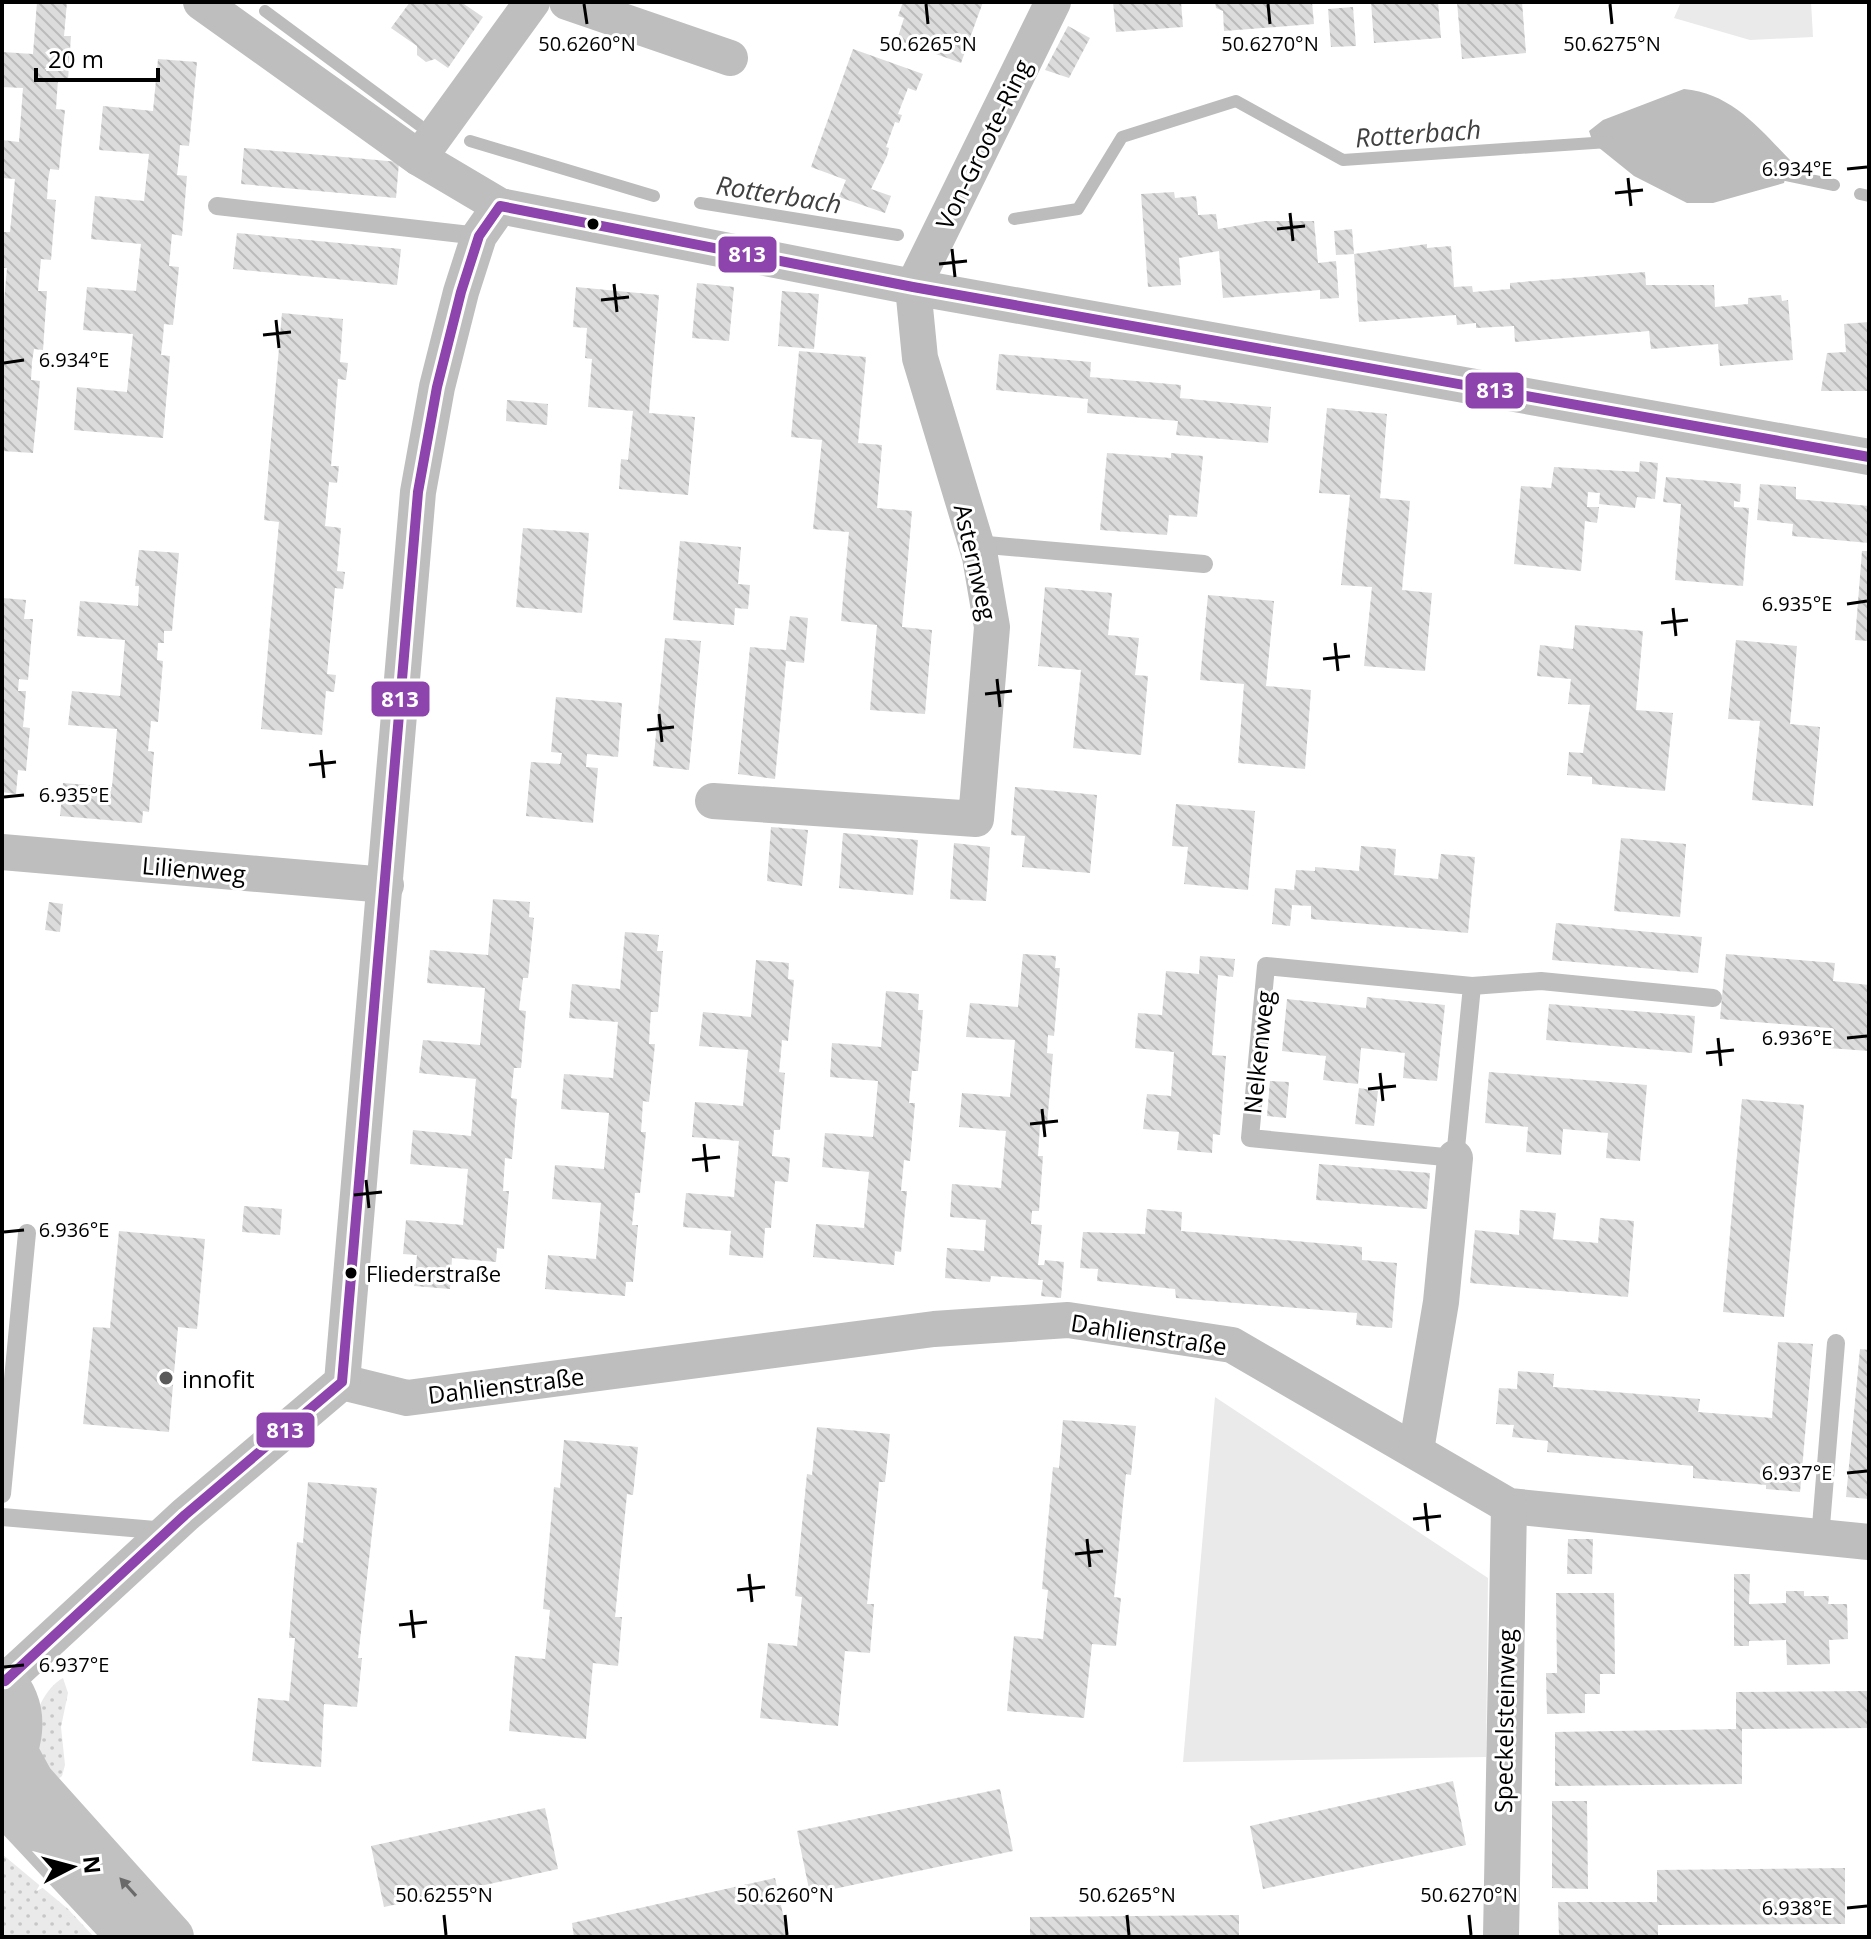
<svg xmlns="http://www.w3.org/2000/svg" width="1871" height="1939" viewBox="0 0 1871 1939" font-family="'Open Sans',sans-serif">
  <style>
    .grass { fill: url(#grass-dots) }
    .green { fill: #eaeaea }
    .water { fill: #bcbcbc }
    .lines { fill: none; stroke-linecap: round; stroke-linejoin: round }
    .stream { stroke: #bcbcbc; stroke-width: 12 }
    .building { fill: url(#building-back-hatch) }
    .service { stroke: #bebebe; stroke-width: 18 }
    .minor { stroke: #bebebe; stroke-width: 36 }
    .secondary { stroke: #c1c1c1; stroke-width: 44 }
    .bus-1-casing { stroke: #fff; stroke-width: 16 }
    .bus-1 { stroke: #8e44ad; stroke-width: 10 }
    .oneway { fill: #6a6a6a }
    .ticks { fill: none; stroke: #000; stroke-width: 3 }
    .bus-dot { fill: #000; stroke: #fff; stroke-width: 3 }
    .poi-dot { fill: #595959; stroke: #fff; stroke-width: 3 }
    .labels { text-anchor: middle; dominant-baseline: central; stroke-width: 6; stroke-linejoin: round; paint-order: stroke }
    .bus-label { font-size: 22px; fill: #000; stroke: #fff; text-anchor: start }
    .street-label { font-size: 24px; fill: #000; stroke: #fff }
    .poi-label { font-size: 24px; fill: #000; stroke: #fff; text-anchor: start }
    .water-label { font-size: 26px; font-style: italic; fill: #404040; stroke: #fff }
    .ticks-label { font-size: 20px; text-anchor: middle; fill: #000; stroke: #fff; stroke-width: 6; stroke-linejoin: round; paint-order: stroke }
    .line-badge { stroke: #fff; stroke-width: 3 }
    .badge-label { font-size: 22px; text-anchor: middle; font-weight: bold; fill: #fff }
  </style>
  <defs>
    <pattern id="grass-dots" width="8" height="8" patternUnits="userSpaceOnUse" patternTransform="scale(2)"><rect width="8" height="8" fill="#eaeaea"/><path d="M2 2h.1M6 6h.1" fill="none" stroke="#c7c7c7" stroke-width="1.8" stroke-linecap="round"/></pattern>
    <pattern id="building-back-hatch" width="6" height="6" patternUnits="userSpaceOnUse" patternTransform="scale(2)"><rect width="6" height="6" fill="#dcdcdc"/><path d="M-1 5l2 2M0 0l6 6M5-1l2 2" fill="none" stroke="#bbb"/></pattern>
  </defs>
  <rect width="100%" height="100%" fill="#fff"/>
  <g class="grass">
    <path d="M 63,1678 L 68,1693 L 61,1727 L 65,1765 L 62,1776 L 53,1783 C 47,1772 35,1756 33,1744 C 30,1721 43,1689 63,1678 Z"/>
    <polygon points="2,1854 68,1909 94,1937 2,1937"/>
  </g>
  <g class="green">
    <polygon points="1681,2 1811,2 1813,37 1750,40 1674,18"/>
    <polygon points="1215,1397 1488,1578 1486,1757 1183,1762"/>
  </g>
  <path class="water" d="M 1684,89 C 1731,93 1759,128 1790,160 L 1784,183 L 1713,203 L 1687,203 L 1634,176 L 1593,143 L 1589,131 L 1603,120 Z"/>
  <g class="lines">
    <g class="stream">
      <polyline points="265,11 419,125"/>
      <polyline points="470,141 654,196"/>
      <polyline points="1771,172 1834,185"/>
      <polyline points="1860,194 1869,196"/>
      <polyline points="700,203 898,235"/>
      <polyline points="1014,219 1078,209 1122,137 1236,101 1343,160 1608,142"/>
    </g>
  </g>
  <g class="building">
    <polygon points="37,2 67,2 64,36 71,36 68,80 58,79 56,109 65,110 59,170 50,169 48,181 47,199 56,200 51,260 41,259 38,291 47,291 43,350 34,349 32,362 31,380 40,381 33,453 2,451 2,324 7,268 2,268 2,232 10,232 15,179 2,178 2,140 19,142 23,88 2,87 2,52 33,54"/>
    <polygon points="410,2 461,2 483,17 448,68 435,59 426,62 417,55 417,46 391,28"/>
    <polygon points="903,2 983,2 961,63 897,40 904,18 898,16"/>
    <polygon points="1113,2 1181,2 1183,27 1116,32"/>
    <polygon points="1215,2 1312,2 1314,24 1224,31 1223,11 1216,8"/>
    <polygon points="1371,2 1438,2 1441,38 1374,43"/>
    <polygon points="1457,2 1522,2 1526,53 1462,59"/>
    <polygon points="1353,7 1356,46 1331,47 1328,9"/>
    <polygon points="1068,26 1090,38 1069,78 1045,70"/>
    <polygon points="853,49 923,74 916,91 908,88 898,114 902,115 899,123 895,122 886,147 889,148 887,156 871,189 891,196 885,213 839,197 846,180 811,167"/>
    <polygon points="158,59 197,62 189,146 180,145 179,157 177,175 187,176 182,236 172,234 169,266 179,267 173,325 164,324 163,337 161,355 170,356 163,438 74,430 77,387 127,392 133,334 83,330 87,287 136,291 141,244 91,239 95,196 144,201 149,154 99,150 103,106 153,111"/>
    <polygon points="244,148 399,162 396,198 241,184"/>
    <polygon points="1174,192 1175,198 1196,196 1198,215 1216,214 1218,229 1265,221 1314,221 1318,263 1336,261 1339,298 1320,299 1320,290 1223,298 1219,251 1179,258 1181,285 1148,287 1141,194"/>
    <polygon points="1352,229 1354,254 1336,255 1334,231"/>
    <polygon points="237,233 401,249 397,285 233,269"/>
    <polygon points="1427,244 1427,248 1451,246 1454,287 1472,286 1473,292 1510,289 1510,283 1645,272 1646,285 1714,285 1715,307 1748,304 1748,298 1781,295 1782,301 1788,300 1793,360 1720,366 1718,344 1651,349 1649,331 1515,342 1514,326 1476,328 1476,323 1457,325 1456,315 1359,322 1354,254"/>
    <polygon points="697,283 734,287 729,341 692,338"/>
    <polygon points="576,287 659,295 649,413 695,417 688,495 619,489 621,459 628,460 633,411 588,407 592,359 585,358 587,328 573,327"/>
    <polygon points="782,291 819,294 814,349 778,346"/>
    <polygon points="282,313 343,319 340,362 348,363 346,380 338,379 331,466 339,466 337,483 329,482 325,526 341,528 337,571 345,572 343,589 335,588 327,674 336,675 334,692 326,691 322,735 261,729 279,522 264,520"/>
    <polygon points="1869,322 1869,391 1821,391 1827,353 1846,352 1844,324"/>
    <polygon points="799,351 866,357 858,443 882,445 877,508 912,511 902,627 932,630 925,714 870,710 877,625 841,621 849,532 813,529 822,440 791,437"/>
    <polygon points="999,354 1091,362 1090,377 1181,385 1180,398 1271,407 1268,443 1176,435 1178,421 1087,413 1088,399 996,390"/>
    <polygon points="507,400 548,404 547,425 506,421"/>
    <polygon points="1327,408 1387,414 1380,498 1410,501 1402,590 1432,593 1425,671 1364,666 1372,587 1341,585 1350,495 1319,493"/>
    <polygon points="1107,453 1171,458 1171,453 1203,456 1197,517 1169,515 1167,535 1100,530"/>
    <polygon points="1640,461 1658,463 1655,499 1637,497 1635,508 1599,504 1600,493 1588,492 1587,507 1599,507 1597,523 1585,521 1581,571 1514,564 1521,486 1551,488 1554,467 1639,472"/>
    <polygon points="1666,477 1741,484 1740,502 1734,501 1734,507 1749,508 1743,586 1675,580 1681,504 1663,502"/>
    <polygon points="1760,484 1796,487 1796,499 1869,506 1869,543 1792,536 1793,524 1757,520"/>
    <polygon points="523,528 589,533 582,613 516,607"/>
    <polygon points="680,541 741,547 738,584 750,585 748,609 735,608 734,625 673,620"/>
    <polygon points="139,550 179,553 172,631 164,631 164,643 158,643 157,660 163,661 158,722 151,721 150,732 148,751 154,752 149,812 143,811 142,823 60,816 63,783 112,787 117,729 68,725 72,691 120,696 125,640 77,636 80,601 138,606 139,586 135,586"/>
    <polygon points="1862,551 1869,551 1869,641 1855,640"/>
    <polygon points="1045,587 1112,593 1108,635 1139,638 1135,675 1148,676 1141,755 1073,748 1081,670 1038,666"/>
    <polygon points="1208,595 1274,601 1266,686 1311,690 1305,769 1238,763 1244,684 1200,680"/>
    <polygon points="2,598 26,600 24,619 33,619 28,680 19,679 18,691 26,691 23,727 30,728 26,771 18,770 16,794 2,792"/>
    <polygon points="790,616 808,618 804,663 786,661 775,779 738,774 750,647 786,650"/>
    <polygon points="1575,625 1643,631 1636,710 1673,713 1665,791 1592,784 1592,777 1567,775 1569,752 1583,753 1590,705 1568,704 1571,679 1537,676 1540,645 1573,649"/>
    <polygon points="665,638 701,641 689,770 653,766"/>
    <polygon points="1736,640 1797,646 1790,724 1820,727 1813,806 1752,800 1760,721 1728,719"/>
    <polygon points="556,697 622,703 618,757 587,754 586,767 598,768 593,823 526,816 531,762 560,764 562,753 551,752"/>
    <polygon points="1015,787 1097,795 1090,873 1022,867 1025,836 1011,835"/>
    <polygon points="1176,804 1255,811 1248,890 1184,884 1188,847 1172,846"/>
    <polygon points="771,827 808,830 802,886 767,881"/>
    <polygon points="843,833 918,840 913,895 839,888"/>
    <polygon points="1621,838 1686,844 1680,917 1614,911"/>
    <polygon points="954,843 990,847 986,901 950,899"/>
    <polygon points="1361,846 1396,849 1394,875 1438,879 1441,854 1475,857 1468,933 1311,919 1311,906 1292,905 1290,926 1272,924 1275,888 1294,890 1296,870 1315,871 1315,867 1359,871"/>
    <polygon points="493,899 530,902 529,917 534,918 528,978 523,978 519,1010 526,1011 521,1068 514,1068 511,1098 517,1099 512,1159 505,1158 503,1191 509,1191 504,1249 497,1248 496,1262 452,1258 450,1289 414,1286 417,1255 403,1254 406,1220 463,1225 468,1169 410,1164 413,1130 471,1136 476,1079 419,1073 423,1040 480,1045 485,988 427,983 430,950 488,955"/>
    <polygon points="49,902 63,904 60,932 45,930"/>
    <polygon points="1556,923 1702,937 1698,973 1552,960"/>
    <polygon points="625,932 659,935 657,951 663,951 658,1012 651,1012 650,1025 649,1044 655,1044 649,1102 643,1101 641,1132 646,1132 640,1193 635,1193 634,1206 632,1225 638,1225 633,1282 626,1282 625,1296 545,1289 548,1255 596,1259 601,1203 552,1199 555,1165 604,1169 609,1113 561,1109 564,1074 613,1078 618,1022 569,1018 572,984 620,989"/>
    <polygon points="1023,954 1056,956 1055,968 1060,968 1054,1036 1048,1035 1047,1053 1053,1054 1047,1125 1040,1125 1038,1156 1043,1156 1039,1211 1032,1211 1031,1224 1042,1225 1038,1265 1044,1265 1045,1260 1064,1262 1061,1298 1041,1296 1043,1280 991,1276 990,1282 945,1278 947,1248 984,1251 986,1220 950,1217 952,1184 1001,1188 1006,1131 959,1127 962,1093 1010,1097 1015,1040 966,1037 970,1003 1018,1007"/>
    <polygon points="1726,954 1835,963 1833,981 1869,985 1869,1051 1828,1048 1829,1028 1720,1019"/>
    <polygon points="1200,956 1235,959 1233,977 1218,975 1212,1055 1226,1056 1220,1135 1213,1134 1212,1153 1177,1150 1179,1132 1143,1129 1147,1094 1171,1096 1174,1052 1135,1048 1138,1013 1162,1015 1166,971 1199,974"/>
    <polygon points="756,960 789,963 788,979 794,980 788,1041 782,1040 781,1053 779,1072 785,1073 780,1130 774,1130 772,1156 790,1158 788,1182 775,1181 771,1228 765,1228 763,1258 729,1255 731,1231 683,1227 686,1193 734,1197 739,1141 692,1137 695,1102 743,1106 748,1050 699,1046 703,1012 751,1017"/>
    <polygon points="886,991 919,994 918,1010 923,1010 918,1071 912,1071 909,1103 915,1103 910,1161 904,1160 901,1191 907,1191 901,1252 895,1251 894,1265 813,1257 816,1224 864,1228 869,1172 822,1167 825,1133 873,1137 878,1081 830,1077 832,1043 881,1047"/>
    <polygon points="1367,997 1445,1005 1437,1081 1403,1078 1405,1053 1361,1048 1358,1084 1323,1080 1326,1056 1282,1051 1287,999 1366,1008"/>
    <polygon points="1549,1004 1695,1016 1692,1053 1546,1040"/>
    <polygon points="1489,1072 1647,1085 1640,1161 1606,1158 1608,1133 1563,1129 1561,1155 1526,1152 1528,1127 1485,1123"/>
    <polygon points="1270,1081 1289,1082 1286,1118 1267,1116"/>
    <polygon points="1359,1088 1378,1091 1374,1126 1355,1124"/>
    <polygon points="1742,1099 1804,1105 1784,1317 1723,1312"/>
    <polygon points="1319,1164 1430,1173 1427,1209 1316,1200"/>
    <polygon points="244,1206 282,1209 280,1235 242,1232"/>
    <polygon points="1147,1209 1182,1212 1181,1231 1362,1247 1362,1260 1397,1263 1392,1328 1356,1325 1357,1313 1176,1298 1175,1289 1097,1281 1098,1269 1080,1268 1083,1232 1145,1234"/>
    <polygon points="1520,1210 1556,1213 1553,1239 1598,1243 1600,1218 1634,1221 1628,1297 1470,1283 1475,1230 1519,1235"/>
    <polygon points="119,1231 205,1239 197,1329 178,1327 169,1432 83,1424 93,1327 110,1328"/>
    <polygon points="1778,1342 1813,1344 1800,1492 1766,1489 1766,1485 1693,1478 1693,1466 1547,1452 1548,1441 1512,1437 1514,1425 1496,1424 1499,1388 1517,1389 1518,1371 1554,1374 1553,1387 1700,1399 1698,1412 1772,1418"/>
    <polygon points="1860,1349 1869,1350 1869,1499 1846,1497"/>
    <polygon points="1063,1420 1136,1426 1131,1475 1126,1474 1114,1597 1121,1598 1116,1646 1092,1644 1084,1718 1007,1711 1014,1636 1043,1639 1048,1590 1042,1589 1053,1467 1059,1468"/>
    <polygon points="817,1427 890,1434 885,1482 879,1482 867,1604 874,1604 870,1653 845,1651 838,1726 760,1718 768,1643 797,1646 802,1597 795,1596 807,1474 812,1475"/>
    <polygon points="564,1440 638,1447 633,1495 627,1494 615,1617 622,1617 618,1666 593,1663 586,1739 509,1731 515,1656 545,1659 550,1610 543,1609 554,1487 560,1488"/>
    <polygon points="308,1482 377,1488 358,1658 362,1658 357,1707 324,1704 321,1767 252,1761 258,1698 289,1701 295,1638 289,1638 297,1542 303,1543"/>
    <polygon points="1568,1539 1593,1539 1592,1574 1567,1574"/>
    <polygon points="1734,1574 1750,1574 1749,1604 1786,1603 1786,1591 1804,1591 1804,1596 1829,1596 1828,1604 1847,1604 1848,1639 1829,1640 1830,1664 1787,1665 1786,1640 1749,1641 1749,1646 1734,1646"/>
    <polygon points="1556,1593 1614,1593 1615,1674 1600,1674 1600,1694 1585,1694 1585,1713 1547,1714 1546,1673 1557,1673"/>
    <polygon points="1869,1691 1869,1728 1742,1729 1742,1784 1555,1786 1555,1732 1736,1729 1736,1692"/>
    <polygon points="1453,1781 1466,1845 1263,1889 1250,1826"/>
    <polygon points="1000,1789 1013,1851 810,1894 797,1831"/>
    <polygon points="1552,1801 1587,1801 1588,1889 1552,1888"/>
    <polygon points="545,1808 558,1869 384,1907 371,1846"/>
    <polygon points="1845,1868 1845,1924 1658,1925 1658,1937 1559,1937 1558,1902 1657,1902 1657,1870"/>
    <polygon points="775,1878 788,1937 574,1937 572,1923"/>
    <polygon points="1239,1915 1239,1937 1030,1937 1030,1917"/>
  </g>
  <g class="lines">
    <g class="service">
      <polyline points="217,206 479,236"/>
      <polyline points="976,544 1204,564"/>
      <polyline points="1472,986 1455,1158 1250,1138 1266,966 1472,986 1541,981 1713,998"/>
      <polyline points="2,1494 27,1233"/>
      <polyline points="2,1517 167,1531"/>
      <polyline points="1820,1538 1836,1343"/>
    </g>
    <g class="minor">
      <polyline points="201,2 419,158 500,206 913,287 1869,457"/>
      <polyline points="567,2 730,58"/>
      <polyline points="419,158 532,2"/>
      <polyline points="713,801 976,819 992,627 980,557 920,358 913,287 1053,2"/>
      <polyline points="2,852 386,885"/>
      <polyline points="342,1382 407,1398 934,1329 1068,1320 1232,1345 1509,1506 1869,1542"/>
      <polyline points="1416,1450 1441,1302 1455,1158"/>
      <polyline points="5,1681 185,1515 342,1382 418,492 437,387 461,292 479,236 500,206"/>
      <polyline points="1501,1937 1509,1506"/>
    </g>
    <g class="secondary">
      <path d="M 2,1679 C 28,1707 25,1744 2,1773"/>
      <polyline points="16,1752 32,1781 172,1937"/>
      <polyline points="2,1801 129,1937"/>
    </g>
    <defs>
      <polyline id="bus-1" points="2,1679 5,1681 185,1515 342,1382 418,492 437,387 461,292 479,236 500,206 913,287 1869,457"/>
    </defs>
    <use href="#bus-1" class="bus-1-casing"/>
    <use href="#bus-1" class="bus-1"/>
  </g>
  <defs><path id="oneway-solid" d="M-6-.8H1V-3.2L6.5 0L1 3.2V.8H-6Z" transform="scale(2)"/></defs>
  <use class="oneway" href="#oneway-solid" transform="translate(128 1887) rotate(-132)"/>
  <path class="ticks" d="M 584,4 L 587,24M 926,4 L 928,24M 1268,4 L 1270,24M 1610,4 L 1612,24M 1847,169 L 1867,167M 1628,178 L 1631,206M 1615,193 L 1643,190M 1290,213 L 1293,241M 1277,229 L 1305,226M 952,249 L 955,277M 939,264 L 967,261M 614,284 L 617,312M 601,300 L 629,297M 276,320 L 279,348M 263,335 L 291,332M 4,363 L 24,360M 1847,604 L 1867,601M 1673,608 L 1676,636M 1661,623 L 1688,620M 1335,643 L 1338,671M 1323,659 L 1350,656M 997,679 L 1000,707M 985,694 L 1012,691M 659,714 L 662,742M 647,730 L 674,727M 321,750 L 324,778M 309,765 L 336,762M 4,797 L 24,795M 1718,1038 L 1721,1066M 1847,1038 L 1867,1036M 1706,1053 L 1734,1050M 1380,1073 L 1383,1101M 1368,1089 L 1396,1086M 1042,1109 L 1045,1137M 1030,1124 L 1058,1121M 704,1144 L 707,1172M 692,1160 L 720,1157M 366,1180 L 369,1208M 354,1195 L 382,1192M 4,1232 L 24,1230M 1847,1473 L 1867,1471M 1425,1503 L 1428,1531M 1413,1519 L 1441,1516M 1087,1539 L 1090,1567M 1075,1554 L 1103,1551M 749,1574 L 752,1602M 737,1590 L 765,1587M 411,1610 L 414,1638M 399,1625 L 427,1622M 4,1667 L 24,1665M 1847,1908 L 1867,1906M 444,1915 L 446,1935M 785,1915 L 787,1935M 1127,1915 L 1129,1935M 1469,1915 L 1471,1935"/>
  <g class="bus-dot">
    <circle cx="593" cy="224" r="7"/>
    <circle cx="351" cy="1273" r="7"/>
  </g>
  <circle class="poi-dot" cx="166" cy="1378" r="8"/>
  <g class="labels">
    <g class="bus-label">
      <text x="366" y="1273">Fliederstraße</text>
    </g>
    <g class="street-label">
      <text transform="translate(983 144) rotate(-64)">Von-Groote-Ring</text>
      <text transform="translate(976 562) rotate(77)">Asternweg</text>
      <text transform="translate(194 869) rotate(5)">Lilienweg</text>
      <text transform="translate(1258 1052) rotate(-84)">Nelkenweg</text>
      <text transform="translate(1149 1334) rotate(9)">Dahlienstraße</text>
      <text transform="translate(506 1385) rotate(-7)">Dahlienstraße</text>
      <text transform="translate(1504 1721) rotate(-89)">Speckelsteinweg</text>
    </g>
    <g class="poi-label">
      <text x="182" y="1378">innofit</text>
    </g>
    <g class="water-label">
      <text transform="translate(1418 133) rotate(-4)">Rotterbach</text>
      <text transform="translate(779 194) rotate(9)">Rotterbach</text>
    </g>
  </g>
  <g class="ticks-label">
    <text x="587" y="51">50.6260°N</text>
    <text x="928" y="51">50.6265°N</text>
    <text x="1270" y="51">50.6270°N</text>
    <text x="1612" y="51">50.6275°N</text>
    <text x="1797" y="176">6.934°E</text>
    <text x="74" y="367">6.934°E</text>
    <text x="1797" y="611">6.935°E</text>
    <text x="74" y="802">6.935°E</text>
    <text x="1797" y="1045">6.936°E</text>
    <text x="74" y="1237">6.936°E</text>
    <text x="1797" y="1480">6.937°E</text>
    <text x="74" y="1672">6.937°E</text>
    <text x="444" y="1902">50.6255°N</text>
    <text x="785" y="1902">50.6260°N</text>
    <text x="1127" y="1902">50.6265°N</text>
    <text x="1469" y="1902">50.6270°N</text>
    <text x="1797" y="1915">6.938°E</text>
  </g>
  <g class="line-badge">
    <rect x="717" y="235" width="61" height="39" rx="8" fill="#8e44ad"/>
    <rect x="1464" y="371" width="61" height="39" rx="8" fill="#8e44ad"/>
    <rect x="370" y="680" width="61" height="38" rx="8" fill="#8e44ad"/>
    <rect x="255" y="1411" width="61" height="38" rx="8" fill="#8e44ad"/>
  </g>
  <g class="badge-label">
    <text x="747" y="262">813</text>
    <text x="1495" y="398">813</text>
    <text x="400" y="707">813</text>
    <text x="285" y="1438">813</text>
  </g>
  <rect width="1871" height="1939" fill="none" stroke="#000000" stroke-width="8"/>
  <g transform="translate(72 1867) rotate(84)" stroke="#ffffff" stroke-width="6" paint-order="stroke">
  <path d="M0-6L14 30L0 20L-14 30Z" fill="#000000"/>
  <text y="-12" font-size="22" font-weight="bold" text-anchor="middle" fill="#000000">N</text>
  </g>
  <path d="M36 68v12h122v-12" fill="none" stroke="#000000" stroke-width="4"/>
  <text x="48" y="68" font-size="24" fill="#000000" stroke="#ffffff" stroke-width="6" paint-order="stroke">20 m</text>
</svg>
